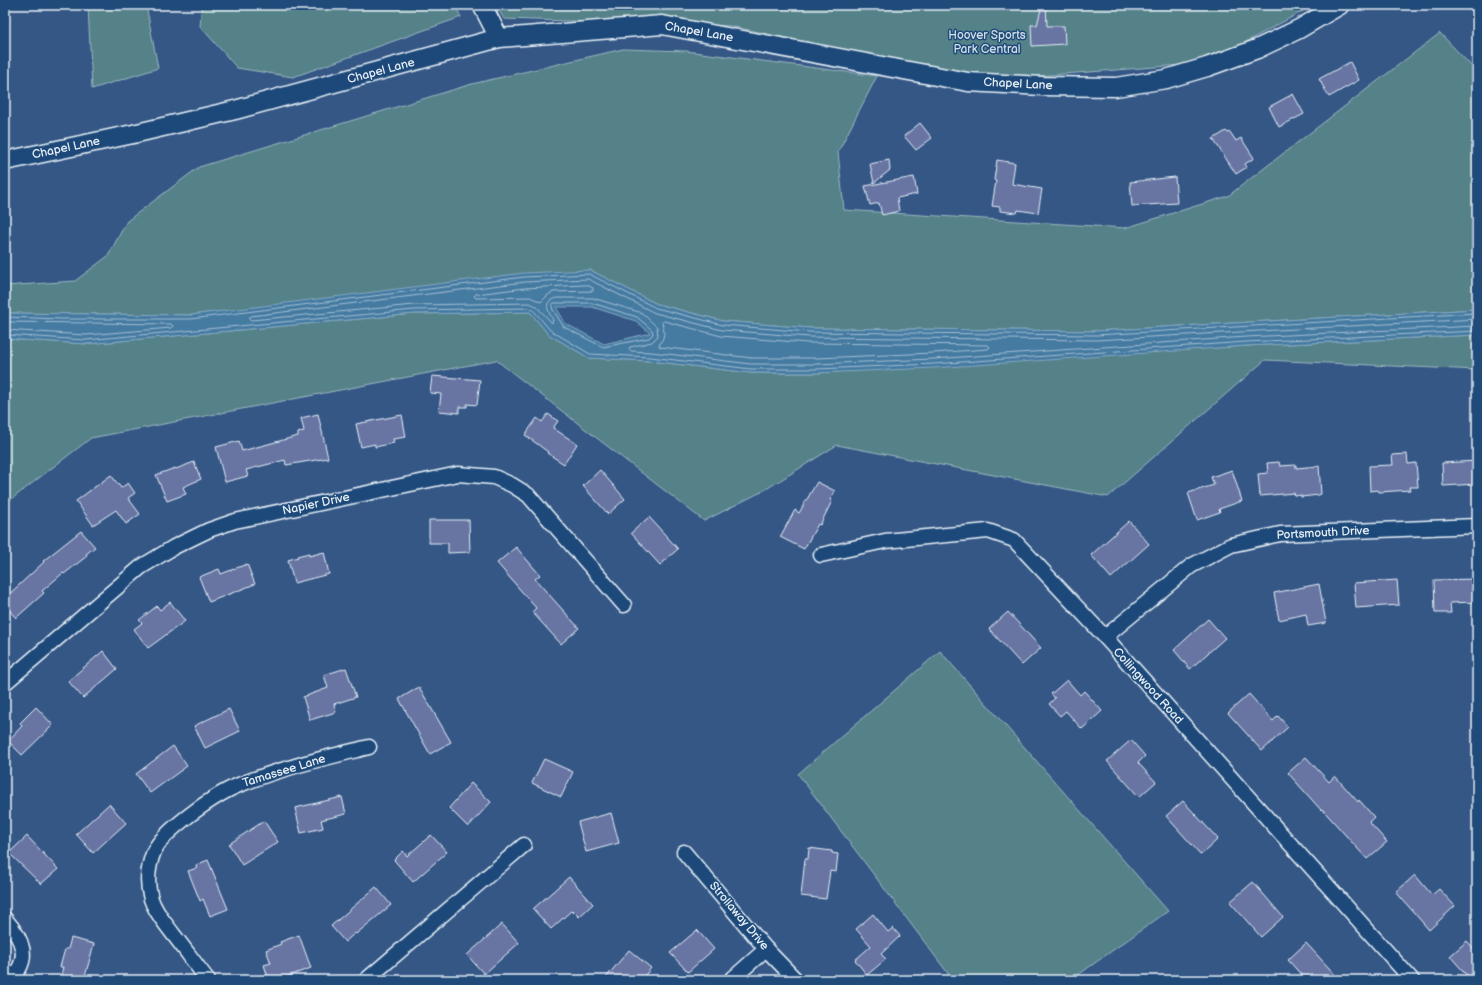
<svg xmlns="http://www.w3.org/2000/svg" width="1482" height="985" viewBox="0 0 1482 985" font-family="'Balsamiq Sans',sans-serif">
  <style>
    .green { fill: #548189; stroke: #9eb9c0 }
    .water { fill: #447aa1; stroke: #86aac4; fill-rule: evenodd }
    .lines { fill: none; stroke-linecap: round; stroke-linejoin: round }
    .shore { stroke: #a6c1d5; stroke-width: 1 }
    .building { fill: #6775a3; stroke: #e8f1f8 }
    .minor-casing { stroke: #e8f1f8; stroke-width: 17 }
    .tertiary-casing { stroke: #e8f1f8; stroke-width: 21 }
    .minor { stroke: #1f4a7a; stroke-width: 14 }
    .tertiary { stroke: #1f4a7a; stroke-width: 18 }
    .labels { text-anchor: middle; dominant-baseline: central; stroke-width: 3; stroke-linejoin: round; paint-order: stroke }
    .street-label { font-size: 12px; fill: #e8f1f8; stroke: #1f4a7a }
    .park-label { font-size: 12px; fill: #d2e0e7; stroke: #1f4a7a }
  </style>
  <rect width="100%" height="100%" fill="#355786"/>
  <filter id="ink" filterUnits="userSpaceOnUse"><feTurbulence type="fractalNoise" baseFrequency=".025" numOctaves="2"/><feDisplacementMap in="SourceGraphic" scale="8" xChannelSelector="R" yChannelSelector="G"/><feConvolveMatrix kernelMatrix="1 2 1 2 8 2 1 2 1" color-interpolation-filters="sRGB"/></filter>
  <g filter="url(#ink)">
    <g class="green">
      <polygon points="88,5 146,5 158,68 92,89"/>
      <polygon points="202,5 455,5 461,17 293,77 237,68 200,26"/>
      <polygon points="496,5 1314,5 1207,63 985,80 730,26 504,19"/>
      <polygon points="1440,33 1477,72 1477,309 1095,331 810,328 723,321 657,304 590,270 191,315 5,313 5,286 75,281 108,256 127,221 199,167 472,84 623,49 686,51 877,76 838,152 844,210 1125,228 1228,196"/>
      <polygon points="530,312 548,334 589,358 650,361 751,373 817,373 1246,346 1477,335 1477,370 1265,360 1108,497 837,445 763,491 704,521 496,360 91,438 5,504 5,339 87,344 414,314"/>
      <polygon points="940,651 1168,911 1071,980 953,980 798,774"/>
    </g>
    <path class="water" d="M 590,270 L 657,304 L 723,321 L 810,328 L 1095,331 L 1477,309 L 1477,335 L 1246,346 L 934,368 L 817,373 L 751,373 L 650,361 L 589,358 L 548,334 L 530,312 L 414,314 L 87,344 L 5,339 L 5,313 L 191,315 L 524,273 ZM 556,307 L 592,307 L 636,321 L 650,333 L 604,344 L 566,324 Z"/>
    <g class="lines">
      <g class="shore">
        <polygon points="587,285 593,288 593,291 553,292 548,295 541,302 530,297 476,298 474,296 476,294 525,288"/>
        <polygon points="554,303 592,303 637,317 652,330 653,334 649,338 603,347 564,327 553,310 552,306"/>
        <polyline points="5,317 60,319 191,319 524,277 589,274 656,308 723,325 809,332 1096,335 1477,313"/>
        <path d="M 1477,319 L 1096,340 L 809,337 L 722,330 L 655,313 L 588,279 L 525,282 L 251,316 L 249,318 L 251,320 L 414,305 L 530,303 L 536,306 L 552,323 L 553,320 C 548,311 542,301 557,298 L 593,298 L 642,313 L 657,327 L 658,336 L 652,342 L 630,347 L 629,349 L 630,351 L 651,352 L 751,364 L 817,364 L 933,359 L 1246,337 L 1477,326"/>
        <path d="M 664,321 L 721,336 L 808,343 L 988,345 L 990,347 L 988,349 L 933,353 L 817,358 L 752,358 L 660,347 L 659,345 C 665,337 665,332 662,323 Z"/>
        <polyline points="5,322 171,324 173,326 171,328 86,335 5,330"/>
        <polyline points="5,335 86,340 414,310 529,308 533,310 550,330 590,354 650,357 751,369 817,369 933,364 1246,342 1477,331"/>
      </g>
    </g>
    <g class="building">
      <polygon points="1042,5 1046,5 1047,26 1064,26 1065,44 1032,46 1031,25 1037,25"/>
      <polygon points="1350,62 1359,80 1329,97 1319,79"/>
      <polygon points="1293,94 1304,114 1279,127 1269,107"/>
      <polygon points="920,123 932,138 916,150 904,136"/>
      <polygon points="1226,131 1228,133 1230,132 1236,141 1241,138 1254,158 1245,164 1247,167 1236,174 1213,139"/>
      <polygon points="889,160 890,170 874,183 870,164"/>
      <polygon points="997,160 1015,163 1012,184 1042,189 1038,213 1018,210 1017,213 1000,211 1000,207 992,206 996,181 994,180"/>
      <polygon points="914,177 917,194 897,198 899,211 882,215 879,203 870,205 865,186"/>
      <polygon points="1175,177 1177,203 1132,206 1130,182"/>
      <polygon points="432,376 480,380 477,405 467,404 467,407 459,407 459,413 439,411 441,394 430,393"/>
      <polygon points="318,414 328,458 286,465 285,460 246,470 248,476 225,482 216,447 239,441 242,451 298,436 298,433 304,431 301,418"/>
      <polygon points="548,414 558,421 553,428 577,444 564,464 547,453 548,452 525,435 537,418 542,422"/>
      <polygon points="402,415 406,437 393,439 394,443 375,447 375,444 361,447 356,424"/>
      <polygon points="1407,454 1408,464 1416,463 1418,487 1409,487 1410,490 1379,492 1378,490 1370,491 1369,466 1393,465 1392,455"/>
      <polygon points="1477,461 1477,484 1443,486 1442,463"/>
      <polygon points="194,462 201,479 183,487 186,494 167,501 156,475 175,468 176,469"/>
      <polygon points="1279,462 1280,466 1296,465 1296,468 1319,466 1321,494 1319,495 1301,497 1301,495 1295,496 1294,493 1260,496 1258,474 1268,473 1267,463"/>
      <polygon points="600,470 625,499 608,514 583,486"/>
      <polygon points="1232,470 1242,501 1219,509 1220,512 1197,520 1188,493 1214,485 1211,477"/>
      <polygon points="111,475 121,488 128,483 135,493 128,498 140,514 126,524 116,510 93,525 76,501"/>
      <polygon points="817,482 835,491 830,500 832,501 820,525 818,524 804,549 780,537 795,510 799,513"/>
      <polygon points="649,517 678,549 660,565 631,533"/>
      <polygon points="429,520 469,520 470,552 448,553 448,543 429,543"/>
      <polygon points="1129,521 1149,544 1111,578 1091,555"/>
      <polygon points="81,531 95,547 86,554 87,556 64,574 63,573 42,591 44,593 16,618 5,606 5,598 44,562 43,561"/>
      <polygon points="516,547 540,575 535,579 579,628 561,644 532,612 536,608 497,563"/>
      <polygon points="324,552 329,574 294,583 288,560 298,557 297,556 309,553 309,556"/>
      <polygon points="247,564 255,584 209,602 199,577 219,569 221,574"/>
      <polygon points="1477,579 1477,602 1450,603 1451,613 1435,613 1434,580"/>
      <polygon points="1397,580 1399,605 1356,608 1354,583"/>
      <polygon points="1319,584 1326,623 1308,626 1306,614 1279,620 1274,593"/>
      <polygon points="170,602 185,621 148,648 134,629 142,623 139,620 157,606 160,610"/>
      <polygon points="1008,612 1041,648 1022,665 989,629"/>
      <polygon points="1208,619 1225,638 1190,669 1174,650"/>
      <polygon points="103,651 117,669 83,698 68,681"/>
      <polygon points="346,668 356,697 334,704 336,712 310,720 303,697 328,688 324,675"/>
      <polygon points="1067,680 1080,695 1084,691 1102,711 1082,729 1066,711 1060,716 1049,704 1055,698 1051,694"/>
      <polygon points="419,687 451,742 430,754 399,699"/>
      <polygon points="1249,694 1273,721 1278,716 1288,727 1262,751 1228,713"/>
      <polygon points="36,707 53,725 22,755 8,741 22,726 20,723"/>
      <polygon points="229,709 240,731 205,748 194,726"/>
      <polygon points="1131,740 1145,756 1138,763 1156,782 1139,797 1107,761"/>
      <polygon points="173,746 187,766 150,793 136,774"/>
      <polygon points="1306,757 1329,782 1335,776 1358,802 1359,800 1374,817 1369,822 1387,842 1367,859 1322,809 1321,810 1288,773"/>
      <polygon points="544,759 573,772 561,797 532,783"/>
      <polygon points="471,783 491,802 468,827 449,808"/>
      <polygon points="342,797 346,814 321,820 323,828 301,833 295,808"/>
      <polygon points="1183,801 1218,839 1201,855 1166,816"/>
      <polygon points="109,804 126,823 93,853 76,834"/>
      <polygon points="611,813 619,843 586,852 578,822"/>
      <polygon points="264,821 278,842 242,865 229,844"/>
      <polygon points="431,835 447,852 413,882 394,860 403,851 407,856"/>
      <polygon points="27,836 58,869 41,884 9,853"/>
      <polygon points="809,848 832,851 832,853 838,854 836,872 830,871 826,899 801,896 805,859 808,859"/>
      <polygon points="208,860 228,909 210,916 203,899 200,901 188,871 197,868 196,865"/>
      <polygon points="1415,875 1432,895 1439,889 1455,906 1429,930 1396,892"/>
      <polygon points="569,877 593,904 579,917 572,910 551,929 533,909"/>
      <polygon points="1253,882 1283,917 1261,937 1230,902"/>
      <polygon points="376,887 391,905 356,934 355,933 345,942 331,926"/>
      <polygon points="873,914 888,932 893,928 900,936 881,954 886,959 867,975 855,960 871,946 856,929"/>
      <polygon points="502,924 519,943 484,974 467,955"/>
      <polygon points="697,930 714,949 688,972 670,953"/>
      <polygon points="299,935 311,968 286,977 287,980 269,980 264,965 271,963 266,950 281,944 280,942"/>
      <polygon points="71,938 94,944 84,980 60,980 63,967 60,967 65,949 68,949"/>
      <polygon points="1467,941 1477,952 1477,980 1471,980 1450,956"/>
      <polygon points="1306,943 1340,980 1306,980 1288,960"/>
      <polygon points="629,950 651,968 641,980 604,980"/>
    </g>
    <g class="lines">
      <defs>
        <g id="minor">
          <polyline points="821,555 885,541 988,531 1014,540 1105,637 1412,980"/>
          <polyline points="1105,637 1191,566 1231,545 1280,534 1477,526"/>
          <polyline points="5,683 141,567 174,547 209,530 235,521 458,474 494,477 512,485 528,495 624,605"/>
          <polyline points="684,852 766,949 796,980"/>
          <path d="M 5,919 C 22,938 33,960 9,980"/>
          <path d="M 208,980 C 196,965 185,949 173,934 C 165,923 155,912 151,899 C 146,883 148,866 154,851 C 164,830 216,794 239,785 C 281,768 325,758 369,747"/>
          <polyline points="366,980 524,845"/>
          <polyline points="731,980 766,949"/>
        </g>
        <g id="tertiary">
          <polyline points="482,5 499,38"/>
          <polyline points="5,161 133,134 235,110 499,38 662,25 968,82 1042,86 1116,87 1166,79 1207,67 1257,49 1299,29 1340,5"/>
        </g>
      </defs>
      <use href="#minor" class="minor-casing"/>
      <use href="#tertiary" class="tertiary-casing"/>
      <use href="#minor" class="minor"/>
      <use href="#tertiary" class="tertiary"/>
    </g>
  </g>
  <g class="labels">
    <g class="street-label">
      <text transform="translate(699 32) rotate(10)">Chapel Lane</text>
      <text transform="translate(381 71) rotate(-15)">Chapel Lane</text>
      <text transform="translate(1018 84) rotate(3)">Chapel Lane</text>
      <text transform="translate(66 148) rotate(-12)">Chapel Lane</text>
      <text transform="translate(316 504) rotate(-12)">Napier Drive</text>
      <text transform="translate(1323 533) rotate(-3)">Portsmouth Drive</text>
      <text transform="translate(1148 686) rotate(48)">Collingwood Road</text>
      <text transform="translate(284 771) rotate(-17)">Tamassee Lane</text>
      <text transform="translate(739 916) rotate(50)">Strollaway Drive</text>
    </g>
    <g class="park-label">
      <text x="987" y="35">Hoover Sports<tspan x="987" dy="14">Park Central</tspan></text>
    </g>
  </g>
  <rect width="1482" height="985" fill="none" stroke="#1f4a7a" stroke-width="20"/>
  <rect x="10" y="10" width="1462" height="965" fill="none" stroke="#e8f1f8" stroke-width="1.5" filter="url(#ink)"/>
</svg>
